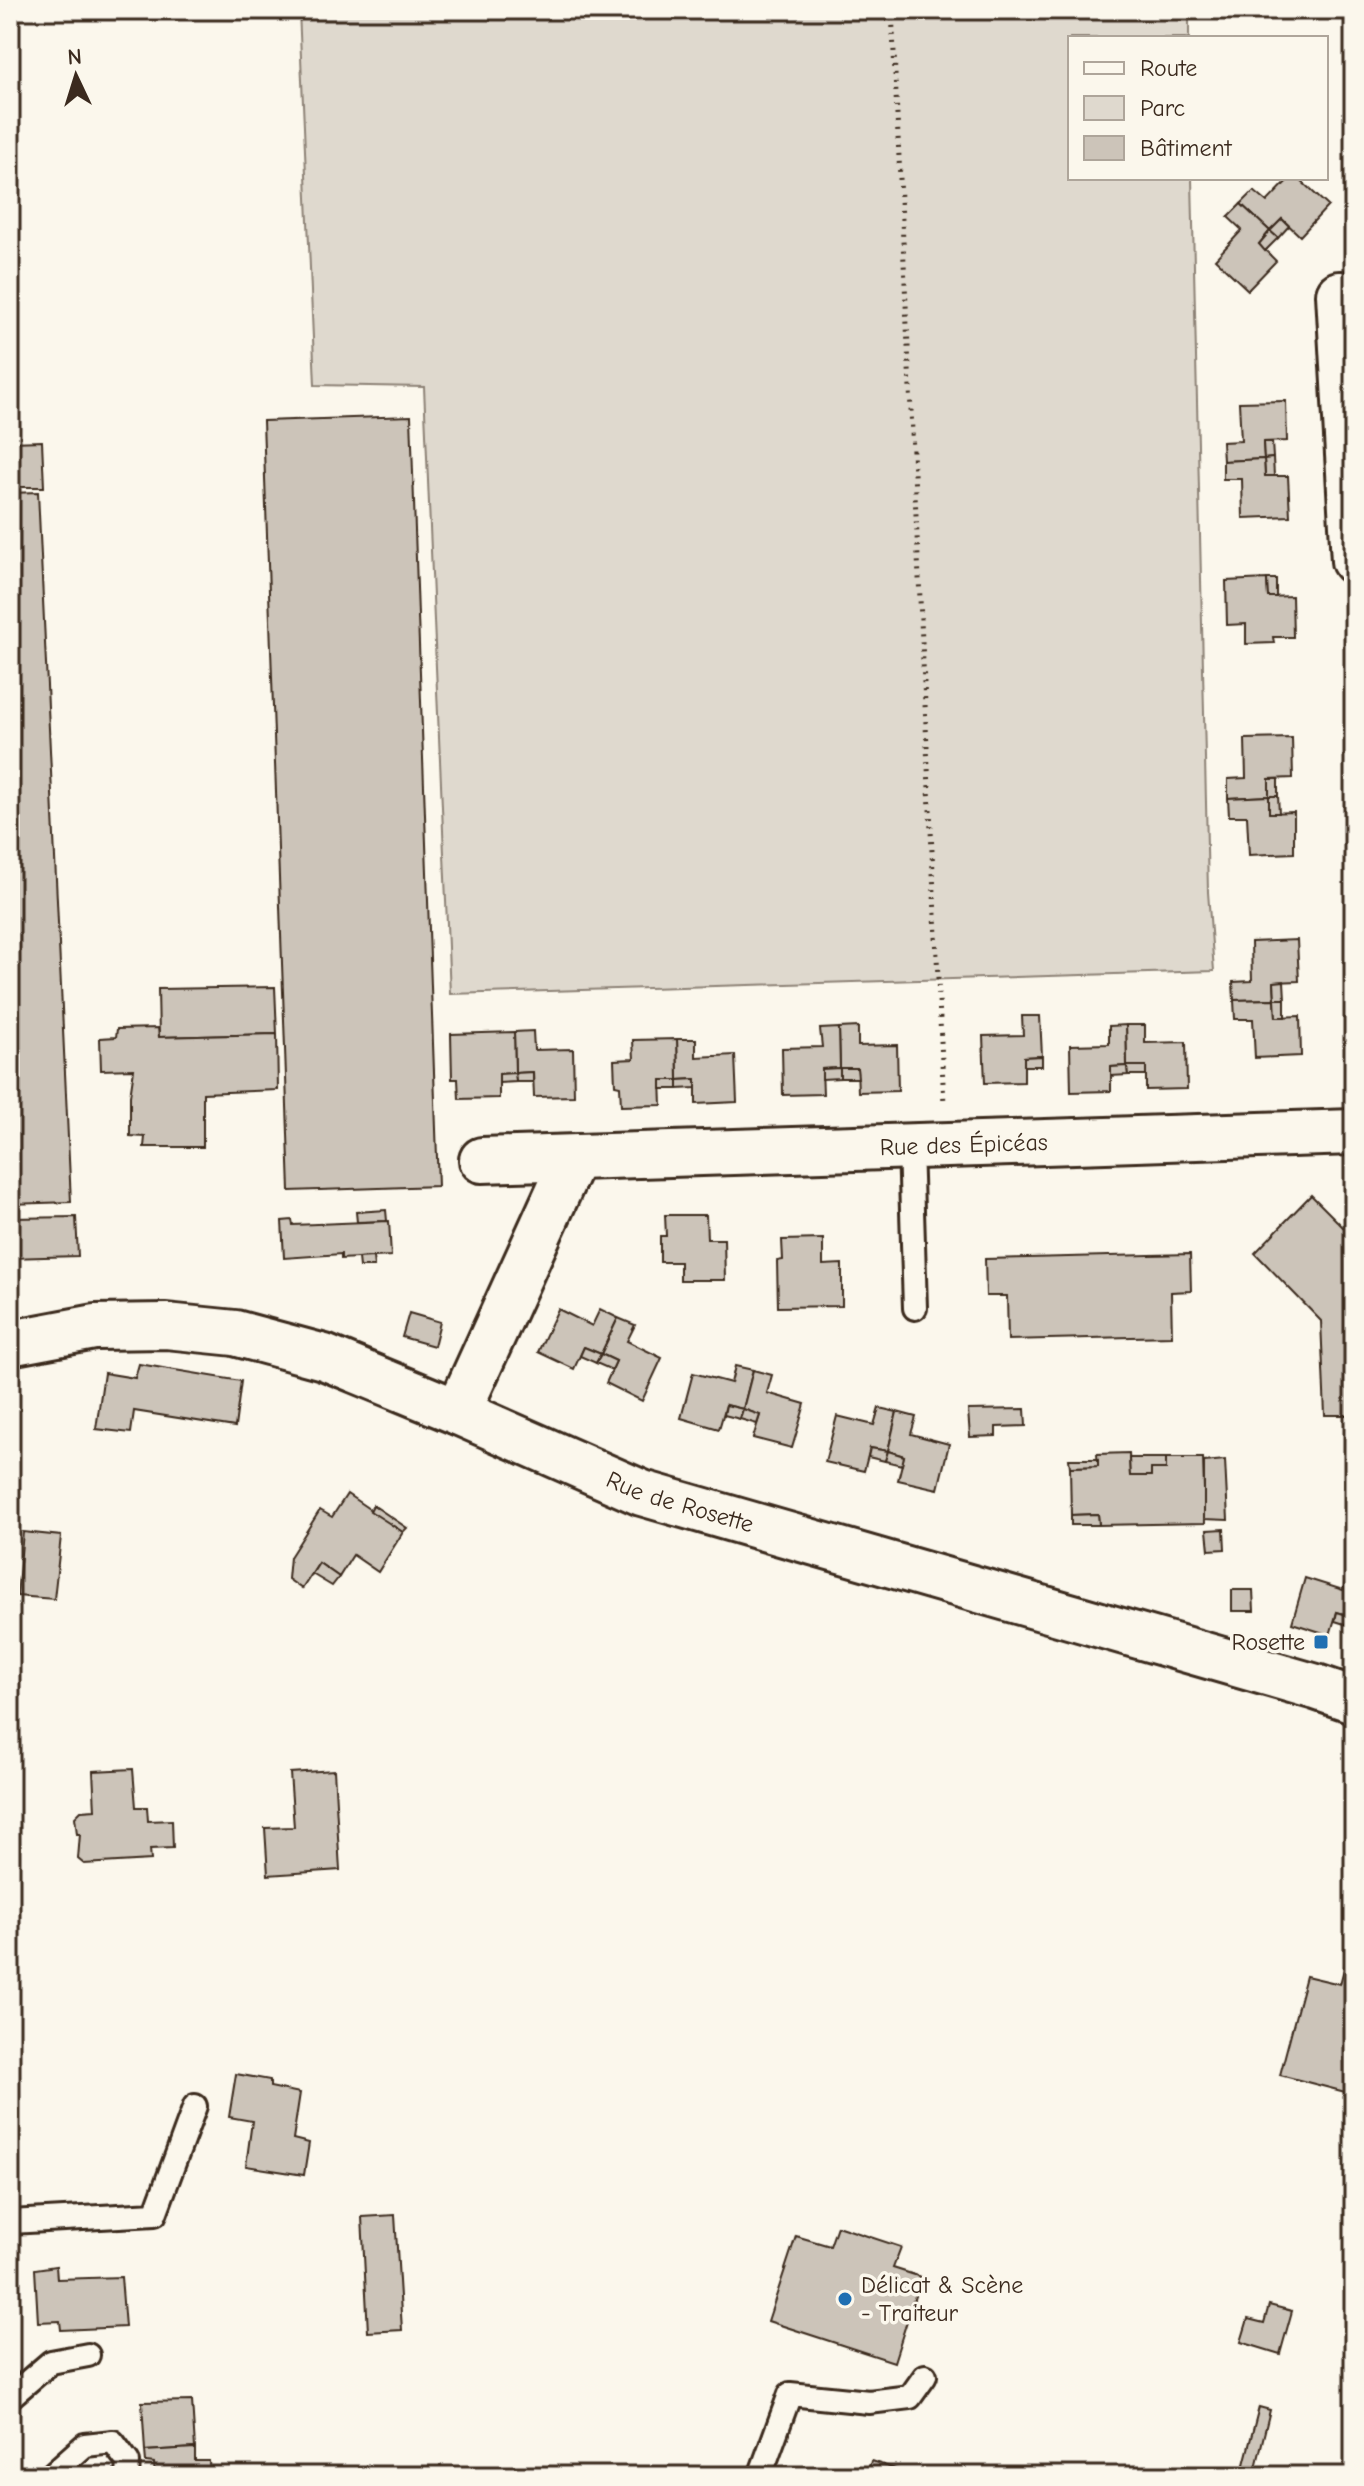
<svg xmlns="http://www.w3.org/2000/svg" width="1364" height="2486" viewBox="0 0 1364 2486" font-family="'Comic Neue',sans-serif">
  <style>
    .green { fill: #dfd9ce; stroke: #8d8276; stroke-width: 2 }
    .building { fill: #ccc4b9; stroke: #3b2a1e; stroke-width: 2 }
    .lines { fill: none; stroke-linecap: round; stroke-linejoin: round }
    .lane-casing { stroke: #3b2a1e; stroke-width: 28 }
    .street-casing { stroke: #3b2a1e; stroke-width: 50 }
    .secondary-casing { stroke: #3b2a1e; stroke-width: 50 }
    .path { stroke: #3b2a1e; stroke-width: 5; stroke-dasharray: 2 6; stroke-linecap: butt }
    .lane { stroke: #fbf7ec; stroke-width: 22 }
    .street { stroke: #fbf7ec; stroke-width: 44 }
    .secondary { stroke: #fbf7ec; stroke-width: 44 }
    .poi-dot { fill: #1f6fb2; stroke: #fbf7ec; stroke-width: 3 }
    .labels { text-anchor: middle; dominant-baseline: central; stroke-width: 7; stroke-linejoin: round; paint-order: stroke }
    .street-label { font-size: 24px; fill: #3b2a1e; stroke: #fbf7ec }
    .poi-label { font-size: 24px; fill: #3b2a1e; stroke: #fbf7ec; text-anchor: end }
  </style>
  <rect width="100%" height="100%" fill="#fbf7ec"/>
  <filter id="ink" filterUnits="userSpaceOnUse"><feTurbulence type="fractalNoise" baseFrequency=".0125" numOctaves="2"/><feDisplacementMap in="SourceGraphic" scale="16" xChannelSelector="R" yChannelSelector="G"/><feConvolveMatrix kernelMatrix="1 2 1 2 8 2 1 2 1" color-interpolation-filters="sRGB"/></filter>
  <g filter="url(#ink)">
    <polygon class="green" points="299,10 1354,10 1354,13 1189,12 1189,38 1070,38 1070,178 1192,178 1208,892 1214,971 450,994 424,387 315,385"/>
    <g class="building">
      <polygon points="1290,178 1298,178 1328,206 1300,236 1282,219 1270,231 1241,204 1254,191 1267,202"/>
      <polygon points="1241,204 1270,231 1259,244 1276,261 1248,290 1215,259 1242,230 1228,217"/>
      <polygon points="1282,219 1289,226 1278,238 1270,231"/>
      <polygon points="1270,231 1278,238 1265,251 1259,244"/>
      <polygon points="1286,401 1287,441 1263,442 1264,459 1223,461 1222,442 1241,441 1239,402"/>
      <polygon points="411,416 438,1186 290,1191 263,421"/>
      <polygon points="42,441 44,487 10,487 10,442"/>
      <polygon points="1263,442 1272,442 1273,458 1264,459"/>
      <polygon points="1273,458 1274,476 1265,476 1264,459"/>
      <polygon points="1264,459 1265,476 1288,476 1290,516 1243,518 1242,479 1223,479 1223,461"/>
      <polygon points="38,492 71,1202 10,1204 10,493"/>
      <polygon points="1267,579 1268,597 1292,596 1293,637 1273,637 1274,643 1246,644 1246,624 1227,625 1226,581"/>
      <polygon points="1267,579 1276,579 1276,597 1268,597"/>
      <polygon points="1292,738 1293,778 1269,779 1269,796 1228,798 1228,779 1246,778 1245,739"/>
      <rect x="1269" y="779" width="9" height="17"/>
      <polygon points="1269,796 1269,813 1294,812 1294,853 1249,855 1247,816 1229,816 1228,798"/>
      <polygon points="1269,796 1278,796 1279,813 1269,813"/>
      <polygon points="1297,940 1299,981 1274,982 1275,999 1234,1000 1233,982 1252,981 1251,942"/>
      <polygon points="1284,981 1285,999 1275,999 1274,982"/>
      <polygon points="275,987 277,1034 159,1037 158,989"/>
      <polygon points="1275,999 1276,1017 1300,1016 1301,1056 1255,1058 1253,1019 1235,1019 1234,1000"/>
      <polygon points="1275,999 1285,999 1285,1017 1276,1017"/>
      <polygon points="1022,1016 1040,1016 1042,1056 1024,1057 1024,1082 985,1083 983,1036 1023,1035"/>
      <polygon points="1126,1025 1145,1025 1145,1043 1186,1042 1187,1089 1146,1090 1146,1066 1127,1066"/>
      <polygon points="1126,1025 1127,1066 1111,1067 1111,1091 1071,1092 1070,1045 1109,1044 1109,1026"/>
      <polygon points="858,1027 858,1046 897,1045 898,1091 858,1092 857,1068 840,1068 839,1028"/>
      <polygon points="158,1028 159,1037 277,1034 278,1090 203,1093 203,1147 144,1147 145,1137 130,1136 130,1096 134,1069 101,1070 100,1038 116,1037 117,1029"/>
      <polygon points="839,1028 840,1068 822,1069 823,1094 783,1095 782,1048 822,1047 820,1029"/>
      <polygon points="533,1031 534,1050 573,1049 574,1096 534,1097 533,1072 515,1073 514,1032"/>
      <polygon points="514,1032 515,1073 499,1074 499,1098 459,1099 458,1079 452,1079 451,1034"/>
      <polygon points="677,1039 696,1039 696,1057 735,1055 737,1102 696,1104 696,1079 678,1080"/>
      <polygon points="677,1039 678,1080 661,1080 662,1105 621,1106 620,1086 615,1085 614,1060 634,1059 633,1040"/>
      <polygon points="1042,1056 1042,1066 1024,1066 1024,1057"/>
      <polygon points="1127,1066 1128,1075 1111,1076 1111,1067"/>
      <polygon points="1127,1066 1146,1066 1146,1075 1128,1075"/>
      <polygon points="840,1068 840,1078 822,1079 822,1069"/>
      <polygon points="840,1068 857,1068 858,1078 840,1078"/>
      <polygon points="533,1072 533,1082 516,1082 515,1073"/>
      <polygon points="515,1073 516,1082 499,1083 499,1074"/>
      <polygon points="696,1079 696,1088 678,1089 678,1080"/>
      <rect x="661" y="1080" width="17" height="9"/>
      <polygon points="1311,1195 1354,1238 1354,1415 1325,1415 1321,1321 1255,1253"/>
      <polygon points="386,1210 387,1221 357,1222 356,1212"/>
      <polygon points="665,1215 706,1215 707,1239 724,1239 725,1280 680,1280 680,1262 660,1262 660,1236 666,1236"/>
      <polygon points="76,1217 78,1256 10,1258 10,1218"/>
      <polygon points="292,1220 293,1225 389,1221 391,1256 341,1259 341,1254 284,1258 282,1221"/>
      <polygon points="823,1239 823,1265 842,1264 842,1306 778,1307 777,1261 783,1260 782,1240"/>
      <polygon points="1190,1254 1191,1291 1171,1292 1172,1336 1008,1340 1007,1296 986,1296 985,1259"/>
      <polygon points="373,1257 374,1267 359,1267 358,1258"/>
      <polygon points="558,1309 592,1326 600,1309 618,1318 601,1354 584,1347 574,1369 538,1352"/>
      <polygon points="409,1313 440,1322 434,1346 402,1337"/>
      <polygon points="618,1318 635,1325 627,1341 662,1358 642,1401 606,1383 616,1361 601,1354"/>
      <polygon points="584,1347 601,1354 596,1363 580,1356"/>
      <polygon points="601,1354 616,1361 612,1370 596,1363"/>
      <polygon points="139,1364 241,1381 235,1427 134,1411 131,1433 96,1429 104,1373 135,1378"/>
      <polygon points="735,1366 753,1370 743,1409 726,1405 719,1429 681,1418 693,1373 731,1383"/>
      <polygon points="753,1370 772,1375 767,1393 805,1404 792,1448 753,1438 760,1415 743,1409"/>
      <polygon points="726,1405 743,1409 740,1419 724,1415"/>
      <polygon points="879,1408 897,1412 888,1451 870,1448 864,1471 825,1462 837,1416 874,1425"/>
      <polygon points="743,1409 760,1415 757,1424 740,1419"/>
      <polygon points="1025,1409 1026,1426 996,1427 996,1436 970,1437 968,1410"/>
      <polygon points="897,1412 916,1417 911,1434 949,1444 938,1489 898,1480 904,1456 888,1451"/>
      <polygon points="870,1448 888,1451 885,1461 868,1457"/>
      <polygon points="888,1451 904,1456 902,1465 885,1461"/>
      <polygon points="1129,1453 1130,1476 1151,1476 1151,1469 1166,1469 1166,1458 1203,1458 1205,1523 1099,1525 1098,1514 1071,1515 1070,1467 1098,1466 1097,1454"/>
      <polygon points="1129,1458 1166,1458 1166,1469 1151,1469 1151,1476 1130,1476"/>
      <polygon points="1069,1459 1098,1459 1098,1466 1070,1467"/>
      <polygon points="1225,1460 1228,1520 1204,1519 1204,1462"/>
      <polygon points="347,1494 403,1532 378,1572 353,1555 339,1577 319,1563 302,1589 288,1579 290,1557 320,1510 332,1517"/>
      <polygon points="373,1505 407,1528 403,1532 370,1511"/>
      <polygon points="1098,1514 1099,1525 1071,1525 1071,1515"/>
      <polygon points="1224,1529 1225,1549 1209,1550 1207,1530"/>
      <polygon points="23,1532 61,1536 54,1599 17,1596"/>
      <polygon points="319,1563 339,1577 332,1586 312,1574"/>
      <polygon points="1348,1572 1354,1574 1354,1617 1337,1612 1330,1635 1292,1623 1305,1578 1343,1590"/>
      <polygon points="1232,1590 1253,1590 1254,1611 1232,1611"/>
      <polygon points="1337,1612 1354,1617 1351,1626 1335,1621"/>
      <polygon points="133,1769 136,1807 147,1807 148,1821 172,1820 173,1848 150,1849 151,1860 84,1864 78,1859 80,1834 77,1834 75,1817 81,1811 95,1810 93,1771"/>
      <polygon points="334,1770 340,1870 268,1875 265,1828 294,1827 290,1773"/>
      <polygon points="1354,1932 1354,2071 1349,2093 1280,2075 1306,1976 1340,1984"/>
      <polygon points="236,2074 270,2080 270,2087 300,2093 293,2139 309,2143 304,2175 246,2166 252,2121 229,2117"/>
      <polygon points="395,2215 402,2330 368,2332 362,2217"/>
      <polygon points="837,2226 901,2247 893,2268 921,2277 894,2362 768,2321 796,2236 830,2246"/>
      <polygon points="56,2266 57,2279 121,2277 125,2327 61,2330 60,2321 38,2322 35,2269"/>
      <polygon points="1269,2305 1292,2311 1280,2354 1241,2342 1248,2319 1264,2323"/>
      <polygon points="192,2401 195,2448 145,2451 142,2402"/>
      <polygon points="1259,2407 1270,2410 1254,2476 1241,2476"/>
      <polygon points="195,2448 195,2461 209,2461 210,2476 155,2476 154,2463 146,2462 145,2451"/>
      <polygon points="871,2461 917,2476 867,2476"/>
    </g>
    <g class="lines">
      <defs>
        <g id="lane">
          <polyline points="910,1146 915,1308"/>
          <polyline points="10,2222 155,2214 195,2106"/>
          <polyline points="10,2397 51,2362 88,2355"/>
          <polyline points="50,2476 85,2445 113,2442 128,2462 127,2476"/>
          <polyline points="760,2476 790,2394 869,2402 910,2397 925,2376"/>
        </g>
        <g id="street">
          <polyline points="1354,294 1339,294 1354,561"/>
          <path id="s1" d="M 482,1160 L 1354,1132"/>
          <polyline points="458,1412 573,1159"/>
        </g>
        <g id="secondary">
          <path id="s2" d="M 10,1343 L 95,1327 L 166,1326 L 235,1333 L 324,1357 L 458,1412 L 642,1493 L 1316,1687 L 1354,1700"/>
        </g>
      </defs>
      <use href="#lane" class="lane-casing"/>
      <use href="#street" class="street-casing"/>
      <use href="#secondary" class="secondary-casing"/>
      <polyline class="path" points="892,10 944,1104"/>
      <use href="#lane" class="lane"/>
      <use href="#street" class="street"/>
      <use href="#secondary" class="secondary"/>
    </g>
  </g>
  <g class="poi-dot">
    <rect x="1313" y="1634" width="16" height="16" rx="4"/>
    <circle cx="845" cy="2299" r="8"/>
  </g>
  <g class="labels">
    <g class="street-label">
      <text stroke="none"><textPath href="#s1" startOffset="482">Rue des Épicéas</textPath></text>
      <text stroke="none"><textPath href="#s2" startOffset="704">Rue de Rosette</textPath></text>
    </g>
    <g class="poi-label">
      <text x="1305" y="1642">Rosette</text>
      <text x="861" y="2285" text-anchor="start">Délicat &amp; Scène<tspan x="861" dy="28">- Traiteur</tspan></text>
    </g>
  </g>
  <rect width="1364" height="2486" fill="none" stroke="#fbf7ec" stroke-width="40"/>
  <rect x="20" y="20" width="1324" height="2446" fill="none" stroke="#3b2a1e" stroke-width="3" filter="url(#ink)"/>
  <rect x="1068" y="36" width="260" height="144" fill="#fbf7ec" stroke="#aea59a" stroke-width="2"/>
  <rect x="1084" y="62" width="40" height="12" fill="#fbf7ec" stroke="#aea59a" stroke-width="2"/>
  <text x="1140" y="76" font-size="24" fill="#3b2a1e">Route</text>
  <rect x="1084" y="96" width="40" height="24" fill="#dfd9ce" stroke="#aea59a" stroke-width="2"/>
  <text x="1140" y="116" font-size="24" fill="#3b2a1e">Parc</text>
  <rect x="1084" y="136" width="40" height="24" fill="#ccc4b9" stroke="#aea59a" stroke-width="2"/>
  <text x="1140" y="156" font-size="24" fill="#3b2a1e">Bâtiment</text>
  <g transform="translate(76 76) rotate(356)" stroke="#fbf7ec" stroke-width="6" paint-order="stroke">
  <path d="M0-6L14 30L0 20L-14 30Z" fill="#3b2a1e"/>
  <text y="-12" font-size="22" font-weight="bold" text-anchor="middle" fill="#3b2a1e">N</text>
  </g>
</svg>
